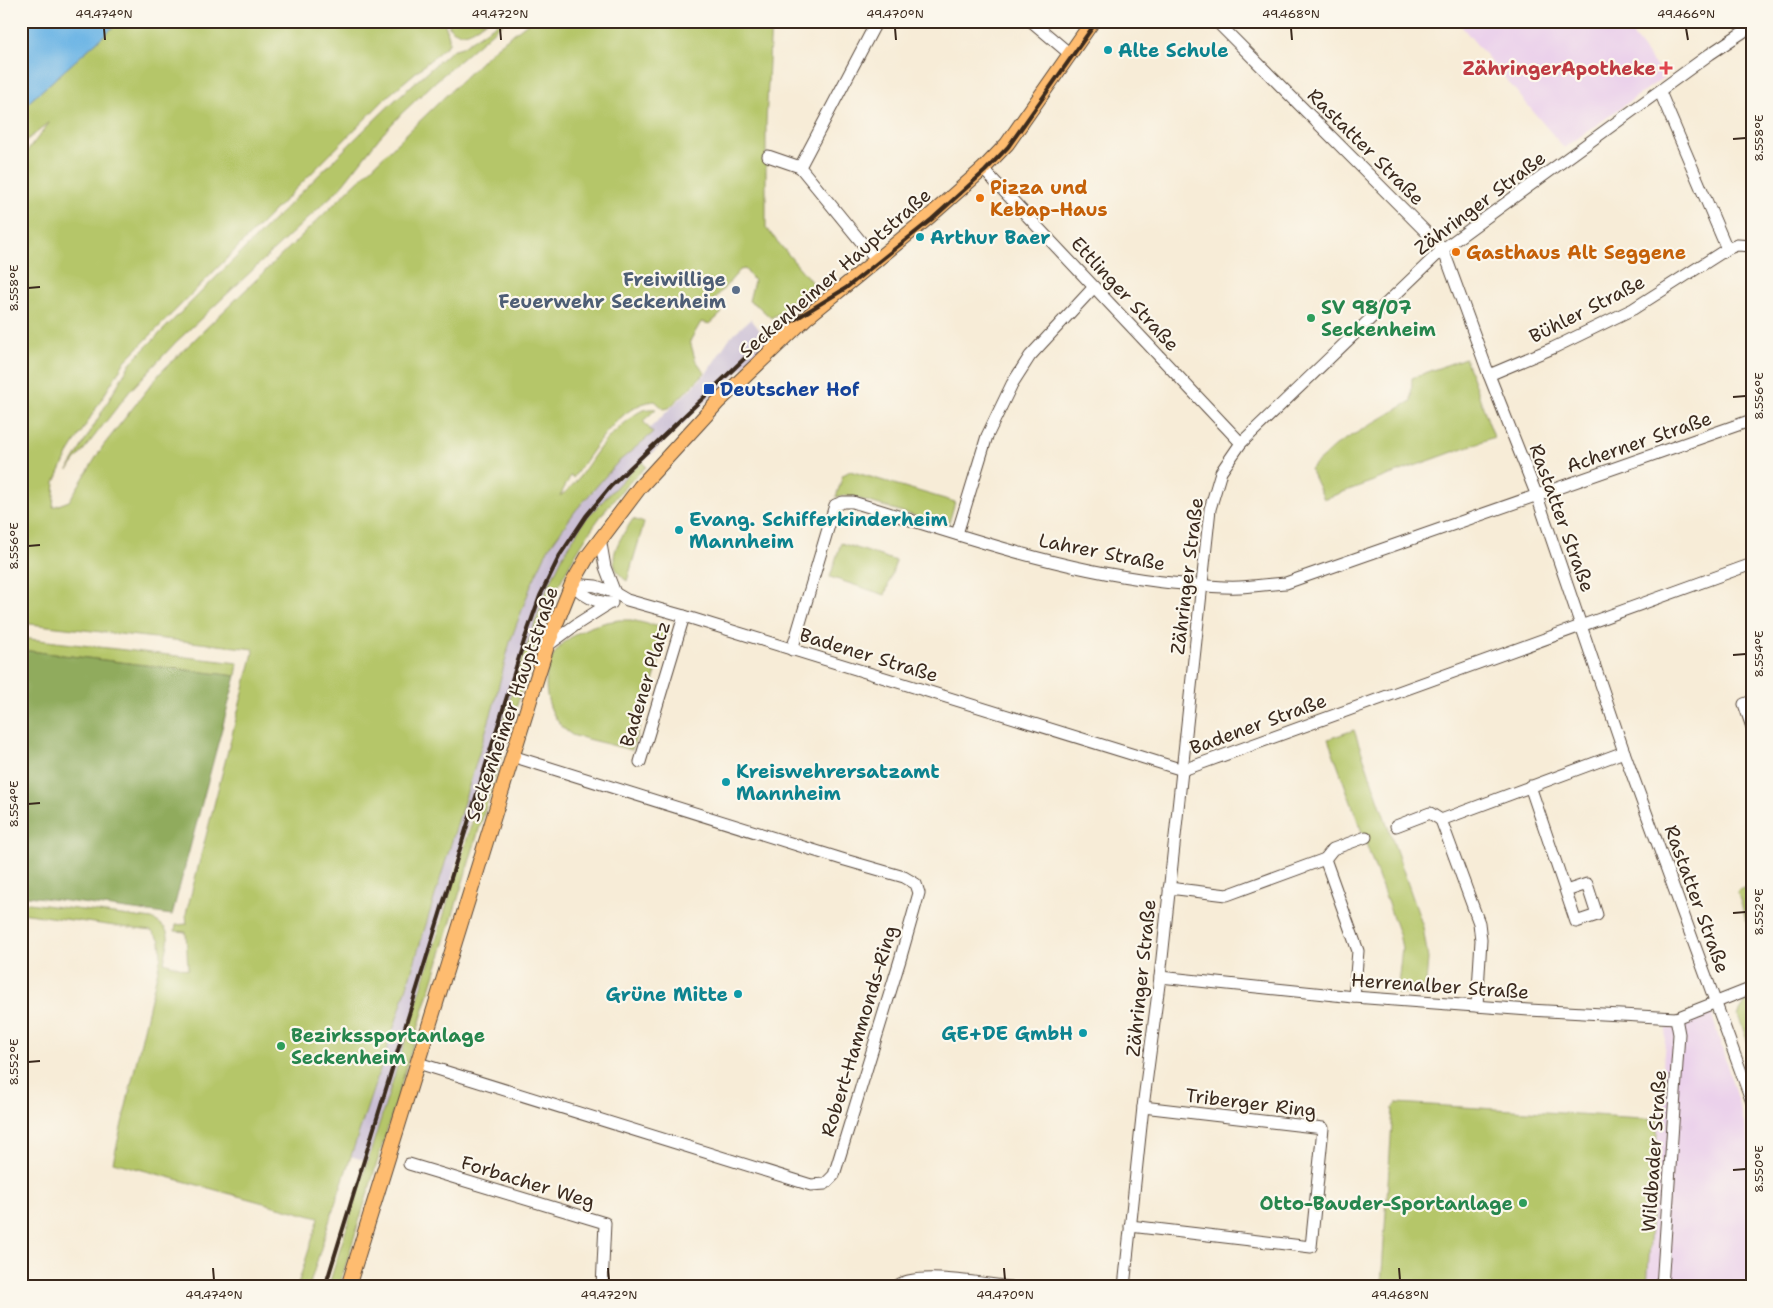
<svg xmlns="http://www.w3.org/2000/svg" width="1773" height="1308" viewBox="0 0 1773 1308" font-family="'Shantell Sans',sans-serif">
  <style>
    .built { fill: #ebd1eb }
    .industrial { fill: #cbbfd5 }
    .green { fill: #b5c669; stroke: #787844 }
    .forest { fill: #90ab5d; stroke: #666a3e }
    .water { fill: #6eb6e5; stroke: #547082 }
    .lines { fill: none; stroke-linecap: round; stroke-linejoin: round }
    .minor-casing { stroke: #57473a; stroke-width: 13 }
    .major-casing { stroke: #57473a; stroke-width: 16 }
    .minor { stroke: #fff; stroke-width: 11 }
    .major { stroke: #febc70; stroke-width: 14 }
    .rail { stroke: #3b2a1e; stroke-width: 4 }
    .ticks { fill: none; stroke: #3b2a1e; stroke-width: 2 }
    .culture-dot { fill: #0f9aa8; stroke: #fbf7ec; stroke-width: 2 }
    .health-dot { fill: #e0444e; stroke: #fbf7ec; stroke-width: 2 }
    .food-dot { fill: #e8710a; stroke: #fbf7ec; stroke-width: 2 }
    .service-dot { fill: #5c6f8a; stroke: #fbf7ec; stroke-width: 2 }
    .leisure-dot { fill: #2e9e5b; stroke: #fbf7ec; stroke-width: 2 }
    .transit-dot { fill: #1a4fb4; stroke: #fbf7ec; stroke-width: 2 }
    .labels { text-anchor: middle; dominant-baseline: central; stroke-width: 4.5; stroke-linejoin: round; paint-order: stroke }
    .culture-label { font-size: 19px; font-weight: bold; fill: #0d838f; stroke: #fbf7ec; text-anchor: start }
    .health-label { font-size: 19px; font-weight: bold; fill: #be3a42; stroke: #fbf7ec; text-anchor: end }
    .street-label { font-size: 19px; fill: #3b2a1e; stroke: #fbf7ec }
    .food-label { font-size: 19px; font-weight: bold; fill: #c56008; stroke: #fbf7ec; text-anchor: start }
    .service-label { font-size: 19px; font-weight: bold; fill: #4e5e75; stroke: #fbf7ec; text-anchor: end }
    .leisure-label { font-size: 19px; font-weight: bold; fill: #27864d; stroke: #fbf7ec; text-anchor: start }
    .transit-label { font-size: 19px; font-weight: bold; fill: #164399; stroke: #fbf7ec; text-anchor: start }
    .neatline { fill: none; stroke: #3b2a1e; stroke-width: 2 }
    .ticks-label { font-size: 12px; text-anchor: middle; fill: #3b2a1e }
  </style>
  <rect width="100%" height="100%" fill="#fbf7ec"/>
  <filter id="ink" filterUnits="userSpaceOnUse"><feTurbulence type="fractalNoise" baseFrequency=".02" numOctaves="2"/><feDisplacementMap in="SourceGraphic" scale="10" xChannelSelector="R" yChannelSelector="G"/><feConvolveMatrix kernelMatrix="1 2 1 2 8 2 1 2 1" color-interpolation-filters="sRGB"/></filter>
  <filter id="wash" filterUnits="userSpaceOnUse"><feTurbulence type="fractalNoise" baseFrequency=".0096" numOctaves="4" result="noise"/><feDisplacementMap in="SourceGraphic" scale="20" xChannelSelector="R" yChannelSelector="G"/><feGaussianBlur stdDeviation="1.12" result="paint"/><feColorMatrix in="noise" values="0 0 0 0 0 0 0 0 0 0 0 0 0 0 0 0 0 1.4 0 .05"/><feComposite in="paint" operator="in"/></filter>
  <g filter="url(#wash)">
    <rect width="100%" height="100%" fill="#f7ecd7"/>
    <g class="built">
      <polygon points="1457,21 1622,21 1664,77 1564,148"/>
      <polygon points="1711,1012 1752,1149 1752,1287 1646,1287 1666,1027"/>
    </g>
    <polygon class="industrial" points="751,319 769,342 643,462 630,472 584,521 564,554 548,587 520,665 451,881 404,1045 367,1161 350,1156 399,1012 493,708 510,642 532,583 547,551 575,510 617,463 653,433 649,429 706,374 731,336"/>
    <g class="green">
      <path d="M 120,21 L 444,21 L 449,37 L 449,44 L 389,95 L 125,361 L 68,454 L 55,482 L 53,507 L 69,501 L 103,446 L 161,372 L 494,49 L 530,21 L 771,21 L 766,123 L 766,228 L 819,291 L 810,296 L 806,292 L 802,295 L 805,298 L 771,318 L 758,306 L 749,301 L 754,281 L 745,269 L 740,270 L 712,302 L 722,313 L 710,324 L 701,322 L 690,341 L 695,359 L 705,373 L 669,408 L 664,409 L 655,401 C 620,403 592,452 573,478 L 571,475 L 560,496 C 576,486 587,465 599,449 C 606,439 616,431 626,422 C 637,413 641,408 656,409 L 643,421 L 653,433 L 617,463 L 576,510 L 548,549 L 532,583 L 510,642 L 493,708 L 399,1012 L 330,1219 L 309,1287 L 297,1287 L 319,1218 L 113,1162 L 161,956 L 160,940 L 151,931 L 21,913 L 21,902 L 152,919 C 175,930 168,941 164,962 L 188,970 L 186,932 L 175,931 L 176,925 L 187,924 L 186,914 L 254,649 L 21,623 L 21,159 L 50,122 L 21,145 L 21,109 Z"/>
      <path d="M 449,21 L 487,21 C 475,29 462,40 449,27 Z"/>
      <polygon points="501,21 505,21 436,81 402,113 379,138 339,189 176,342 129,392 68,470 131,362 365,129 394,101 452,50 462,47"/>
      <polygon points="1465,358 1494,437 1324,499 1310,469 1336,445 1411,401 1412,378"/>
      <path d="M 643,462 L 646,467 C 600,507 570,559 545,614 L 339,1287 L 333,1287 L 334,1282 L 330,1281 L 404,1045 L 520,665 L 548,587 L 564,554 L 584,521 L 631,471 Z"/>
      <polygon points="850,471 955,502 948,526 847,495 836,497 843,475"/>
      <path d="M 633,519 L 644,523 L 627,581 C 601,563 620,539 633,519 Z"/>
      <polygon points="841,543 896,561 885,595 830,577"/>
      <path d="M 619,620 L 631,620 L 669,629 L 632,750 C 617,746 602,743 587,739 C 583,737 576,737 572,735 C 545,718 537,674 558,649 C 573,631 597,623 619,620 Z"/>
      <polygon points="21,638 238,663 236,676 21,650"/>
      <polygon points="1354,730 1423,927 1428,959 1425,995 1397,994 1402,948 1399,934 1328,739"/>
      <polygon points="1752,885 1752,931 1750,932 1737,891"/>
      <polygon points="1752,1001 1752,1054 1738,1015 1745,1003"/>
      <polygon points="1397,1103 1658,1119 1647,1287 1381,1287 1393,1108"/>
    </g>
    <polygon class="forest" points="21,650 236,676 172,915 21,895"/>
    <polygon class="water" points="21,21 120,21 21,109"/>
  </g>
  <g filter="url(#ink)">
    <g class="lines">
      <defs>
        <g id="minor">
          <polyline points="1031,21 1070,54"/>
          <polyline points="1216,21 1443,249 1489,375 1537,496 1624,752 1752,1102"/>
          <polyline points="1660,92 1727,249"/>
          <polyline points="768,156 800,167"/>
          <polyline points="983,169 1241,443"/>
          <polyline points="876,260 800,167 877,21"/>
          <polyline points="1489,375 1553,348 1633,309 1727,249 1737,245 1752,246"/>
          <polyline points="957,534 987,436 1012,384 1030,356 1094,287"/>
          <polyline points="600,538 605,567 615,593"/>
          <polyline points="572,584 596,586 615,593 627,600 684,616 1183,770 1752,564"/>
          <path d="M 572,584 C 584,596 595,603 612,603"/>
          <polyline points="547,646 577,624 610,603"/>
          <path d="M 792,650 L 835,505 L 843,502 L 853,502 C 957,534 1062,572 1172,583 C 1195,585 1218,588 1240,587 C 1255,586 1271,584 1286,583 L 1752,420"/>
          <polyline points="1752,701 1744,704 1752,727"/>
          <polyline points="640,762 684,616"/>
          <polyline points="1530,786 1576,922 1597,915 1587,884 1566,891"/>
          <polyline points="1396,826 1430,813 1441,820"/>
          <polyline points="1325,859 1333,849 1366,837"/>
          <polyline points="1169,888 1227,895 1325,859 1358,951 1354,997"/>
          <polyline points="1160,977 1354,997 1529,1010 1676,1018 1752,988"/>
          <polyline points="1477,1006 1481,940 1479,923 1441,820 1624,752"/>
          <polyline points="418,1063 811,1185 825,1184 834,1175 900,960 919,893 916,884 904,877 845,860 512,756"/>
          <polyline points="409,1164 605,1223 602,1287"/>
          <polyline points="1130,1226 1311,1247 1323,1128 1143,1107"/>
          <path d="M 896,1287 C 912,1270 986,1284 1010,1287"/>
          <polyline points="1124,1287 1143,1107 1160,977 1210,509 1221,472 1241,443 1443,249 1710,54 1752,26"/>
          <polyline points="1662,1287 1679,1034 1676,1018"/>
        </g>
        <polyline id="major" points="348,1287 534,687 547,646 572,584 588,556 640,487 717,403 807,317 930,216 983,169 1007,144 1093,21"/>
      </defs>
      <use href="#minor" class="minor-casing"/>
      <use href="#major" class="major-casing"/>
      <use href="#minor" class="minor"/>
      <use href="#major" class="major"/>
      <polyline class="rail" points="325,1287 524,641 540,596 560,555 586,516 611,486 768,336 846,288 932,219 985,171 1008,147 1097,21"/>
    </g>
  </g>
  <path class="ticks" d="M 104,28 L 105,40M 500,28 L 501,40M 895,28 L 896,40M 1291,28 L 1292,40M 1686,28 L 1688,40M 1733,139 L 1746,138M 28,288 L 40,287M 1733,397 L 1746,396M 28,546 L 40,545M 1733,655 L 1746,654M 28,804 L 40,803M 1733,913 L 1746,912M 28,1062 L 40,1061M 1733,1170 L 1746,1169M 213,1268 L 214,1280M 608,1268 L 609,1280M 1004,1268 L 1005,1280M 1399,1268 L 1400,1280"/>
  <g class="culture-dot">
    <circle cx="1108" cy="50" r="5"/>
    <circle cx="920" cy="237" r="5"/>
    <circle cx="679" cy="530" r="5"/>
    <circle cx="726" cy="782" r="5"/>
    <circle cx="738" cy="994" r="5"/>
    <circle cx="1083" cy="1033" r="5"/>
  </g>
  <path class="health-dot" d="M1663.5 60.5h5v5h5v5h-5v5h-5v-5h-5v-5h5z"/>
  <g class="food-dot">
    <circle cx="980" cy="198" r="5"/>
    <circle cx="1456" cy="252" r="5"/>
  </g>
  <circle class="service-dot" cx="736" cy="290" r="5"/>
  <g class="leisure-dot">
    <circle cx="1311" cy="318" r="5"/>
    <circle cx="281" cy="1046" r="5"/>
    <circle cx="1523" cy="1203" r="5"/>
  </g>
  <rect class="transit-dot" x="703" y="383" width="12" height="12" rx="2.5"/>
  <g class="labels">
    <g class="culture-label">
      <text x="1118" y="50">Alte Schule</text>
      <text x="930" y="237">Arthur Baer</text>
      <text x="689" y="519">Evang. Schifferkinderheim<tspan x="689" dy="22">Mannheim</tspan></text>
      <text x="736" y="771">Kreiswehrersatzamt<tspan x="736" dy="22">Mannheim</tspan></text>
      <text x="728" y="994" text-anchor="end">Grüne Mitte</text>
      <text x="1073" y="1033" text-anchor="end">GE+DE GmbH</text>
    </g>
    <g class="health-label">
      <text x="1656" y="68">ZähringerApotheke</text>
    </g>
    <g class="street-label">
      <text transform="translate(1366 147) rotate(45)">Rastatter Straße</text>
      <text transform="translate(1480 203) rotate(-37)">Zähringer Straße</text>
      <text transform="translate(835 273) rotate(-41)">Seckenheimer Hauptstraße</text>
      <text transform="translate(1125 294) rotate(47)">Ettlinger Straße</text>
      <text transform="translate(1587 309) rotate(-27)">Bühler Straße</text>
      <text transform="translate(1639 442) rotate(-19)">Acherner Straße</text>
      <text transform="translate(1562 518) rotate(70)">Rastatter Straße</text>
      <text transform="translate(1102 552) rotate(11)">Lahrer Straße</text>
      <text transform="translate(1187 576) rotate(-83)">Zähringer Straße</text>
      <text transform="translate(869 655) rotate(17)">Badener Straße</text>
      <text transform="translate(645 684) rotate(-73)">Badener Platz</text>
      <text transform="translate(512 704) rotate(-71)">Seckenheimer Hauptstraße</text>
      <text transform="translate(1258 724) rotate(-20)">Badener Straße</text>
      <text transform="translate(1697 899) rotate(70)">Rastatter Straße</text>
      <text transform="translate(1141 978) rotate(-84)">Zähringer Straße</text>
      <text transform="translate(1440 986) rotate(4)">Herrenalber Straße</text>
      <text transform="translate(859 1031) rotate(-73)">Robert-Hammonds-Ring</text>
      <text transform="translate(1251 1103) rotate(7)">Triberger Ring</text>
      <text transform="translate(1654 1151) rotate(-86)">Wildbader Straße</text>
      <text transform="translate(528 1182) rotate(17)">Forbacher Weg</text>
    </g>
    <g class="food-label">
      <text x="990" y="187">Pizza und<tspan x="990" dy="22">Kebap-Haus</tspan></text>
      <text x="1466" y="252">Gasthaus Alt Seggene</text>
    </g>
    <g class="service-label">
      <text x="726" y="279">Freiwillige<tspan x="726" dy="22">Feuerwehr Seckenheim</tspan></text>
    </g>
    <g class="leisure-label">
      <text x="1321" y="307">SV 98/07<tspan x="1321" dy="22">Seckenheim</tspan></text>
      <text x="291" y="1035">Bezirkssportanlage<tspan x="291" dy="22">Seckenheim</tspan></text>
      <text x="1513" y="1203" text-anchor="end">Otto-Bauder-Sportanlage</text>
    </g>
    <g class="transit-label">
      <text x="720" y="389">Deutscher Hof</text>
    </g>
  </g>
  <rect width="1773" height="1308" fill="none" stroke="#fbf7ec" stroke-width="55"/>
  <rect x="28" y="28" width="1718" height="1252" class="neatline"/>
  <g class="ticks-label">
    <text x="104" y="18">49.474°N</text>
    <text x="500" y="18">49.472°N</text>
    <text x="895" y="18">49.470°N</text>
    <text x="1291" y="18">49.468°N</text>
    <text x="1686" y="18">49.466°N</text>
    <text transform="translate(1759 138) rotate(-90)" y="4">8.558°E</text>
    <text transform="translate(14 288) rotate(-90)" y="4">8.558°E</text>
    <text transform="translate(1759 396) rotate(-90)" y="4">8.556°E</text>
    <text transform="translate(14 546) rotate(-90)" y="4">8.556°E</text>
    <text transform="translate(1759 654) rotate(-90)" y="4">8.554°E</text>
    <text transform="translate(14 804) rotate(-90)" y="4">8.554°E</text>
    <text transform="translate(1759 912) rotate(-90)" y="4">8.552°E</text>
    <text transform="translate(14 1062) rotate(-90)" y="4">8.552°E</text>
    <text transform="translate(1759 1169) rotate(-90)" y="4">8.550°E</text>
    <text x="214" y="1299">49.474°N</text>
    <text x="609" y="1299">49.472°N</text>
    <text x="1005" y="1299">49.470°N</text>
    <text x="1400" y="1299">49.468°N</text>
  </g>
</svg>
